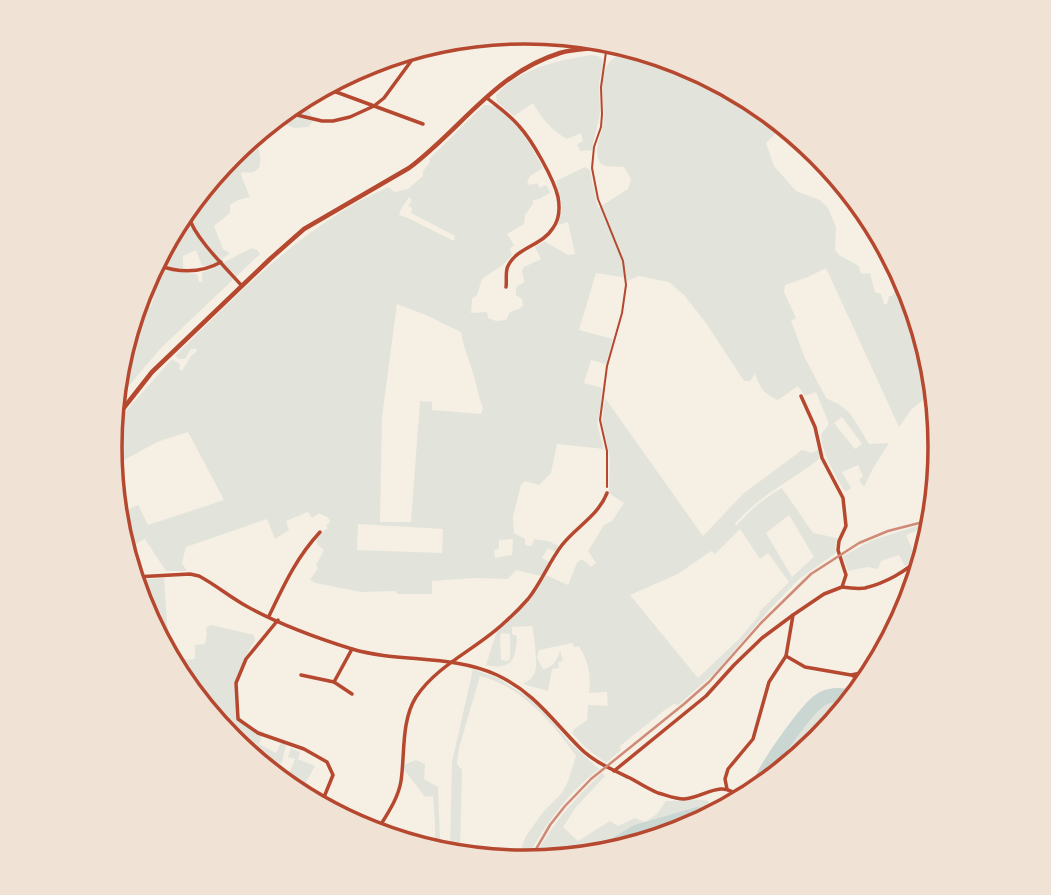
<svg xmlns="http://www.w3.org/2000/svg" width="1051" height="895" viewBox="0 0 1051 895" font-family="'Fira Sans Condensed',sans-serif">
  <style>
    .green { fill: #e2e4dc; fill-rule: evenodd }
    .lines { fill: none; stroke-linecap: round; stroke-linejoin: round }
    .river { stroke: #c9d6d2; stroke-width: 14 }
    .path { stroke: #b5482f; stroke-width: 2 }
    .minor { stroke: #b5482f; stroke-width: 3.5 }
    .tertiary { stroke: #b5482f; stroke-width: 4.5 }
    .rail { stroke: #cf8b77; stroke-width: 2.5 }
    .rim { fill: none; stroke: #b5482f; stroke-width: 3.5 }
  </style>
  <rect width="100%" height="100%" fill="#f6efe4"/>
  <g class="green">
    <path d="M 626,52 L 685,63 L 701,74 L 702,81 L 708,79 L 747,105 L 749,109 L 752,108 L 781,128 L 766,143 L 774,166 L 796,191 L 820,200 L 828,208 L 836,227 L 835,250 L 839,255 L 859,266 L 861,274 L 870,273 L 875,292 L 881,294 L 884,304 L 887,304 L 889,296 L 892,296 L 896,289 L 903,285 L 905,281 L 910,289 L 931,393 L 911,410 L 899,427 L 826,268 L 808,277 L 785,285 L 784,292 L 796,318 L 791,321 L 805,358 L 826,398 L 840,405 L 850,413 L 869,444 L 889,443 L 872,470 L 864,487 L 859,480 L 863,476 L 858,465 L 842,472 L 851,488 L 846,492 C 838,482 818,446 822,433 C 824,430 827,427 829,424 L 816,392 L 805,396 L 798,386 L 778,400 C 763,393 761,389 755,374 L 750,381 L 744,381 L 706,323 L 684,295 L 669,282 L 639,276 L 627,281 L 622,277 L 596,273 L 579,330 L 613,339 L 606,364 L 591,360 L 584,383 L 602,388 L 601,405 L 597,424 L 604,449 L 557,444 L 551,473 L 539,485 L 525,481 L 521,485 L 513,517 L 514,533 L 525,539 L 525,545 L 532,546 L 534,539 L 548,541 L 559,546 L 556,552 L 548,548 L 542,558 L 549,562 L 541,576 L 516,570 L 508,579 L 474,578 L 432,581 L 432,594 L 397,594 L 396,591 L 361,592 L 316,583 L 310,580 L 318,568 L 316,565 L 324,550 L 317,544 L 316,536 L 328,528 L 326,526 L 330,522 C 329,515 324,517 319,513 L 312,518 L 308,512 L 286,521 L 289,530 L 275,539 L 267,519 L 186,547 L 182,563 L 187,571 L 166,571 L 145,539 L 129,548 L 122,512 L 138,505 L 148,525 L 224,500 L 188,432 L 157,442 L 113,466 C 110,448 109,436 118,420 L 172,359 L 180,364 L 179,369 L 182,371 L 191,356 L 196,352 L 197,349 L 191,349 L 185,359 L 179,359 L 175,356 C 227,305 278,251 341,212 C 356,202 372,195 388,187 L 395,192 L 408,189 L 423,176 L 423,171 L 430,162 L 429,159 L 484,105 C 508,103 533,149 543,168 L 530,176 L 527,182 L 530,185 L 537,183 L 540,188 L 546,185 L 550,193 L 539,199 L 533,200 L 533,204 L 525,215 L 524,224 L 507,234 L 514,245 L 510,249 L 512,255 L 504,264 L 482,279 L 477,295 L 472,299 L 471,313 L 487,312 L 488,318 L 496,321 L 506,320 L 510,312 L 521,308 L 523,305 L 522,299 L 516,295 L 516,287 L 524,282 L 522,271 L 524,267 L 541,259 L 535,247 L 546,241 L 547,243 L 568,255 L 575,254 L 568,222 L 558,225 L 562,208 L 556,181 L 585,167 L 590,170 L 598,208 L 628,189 L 631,179 L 624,167 L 606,166 L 600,163 C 592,146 603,136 604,119 C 604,94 594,61 626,52 ZM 409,197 L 412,200 L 408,206 L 412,208 L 411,213 L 455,236 L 454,241 L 408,218 L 399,215 L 401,209 ZM 397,304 L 426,315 L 461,332 C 463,346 468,356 472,370 C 476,382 478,395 483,408 L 481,414 L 432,410 L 432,402 L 420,401 L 411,522 L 380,522 L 382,417 ZM 842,417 L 862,444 L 855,449 L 834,423 ZM 358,524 L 443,529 L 442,553 L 357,550 ZM 513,539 L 512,555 L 495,558 L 494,550 L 499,549 L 499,540 Z"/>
    <path d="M 591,55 L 598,56 L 602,59 L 603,66 L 599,83 L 600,113 L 592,150 L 580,151 L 577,144 L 583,141 L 581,133 L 567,139 C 551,130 542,119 533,103 L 514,116 L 497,102 L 496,95 C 520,68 557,61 591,55 Z"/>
    <polygon points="306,106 314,120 308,127 295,128 279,122 300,107"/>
    <path d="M 256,137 C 259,153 269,176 242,172 L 241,175 L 250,197 L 238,200 L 230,205 L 230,213 L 214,226 L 223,249 L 230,253 C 222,260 212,267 202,266 L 196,250 L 183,256 L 183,269 L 167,266 L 159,262 L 232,153 Z"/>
    <polygon points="252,248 257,250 260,254 160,349 120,396 134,325 140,306 151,307 153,298 152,295 156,277 150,275 154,269 197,274 199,282 202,282 202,273"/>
    <path d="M 605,398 L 703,536 L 744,493 L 802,450 L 812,453 L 820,449 L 819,459 C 791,481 758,496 735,524 L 736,526 C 750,510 764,498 782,488 L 813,533 L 837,538 L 835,548 L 836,553 L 799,579 L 769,610 L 715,673 L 678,705 L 674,704 L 666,709 L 620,746 L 621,750 L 606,763 L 585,747 L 572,733 L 574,729 L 587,720 L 588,705 L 608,706 L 607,692 L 589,693 C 591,673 589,664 579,646 L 574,647 L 572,643 L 539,650 L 537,658 L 543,669 C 552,669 558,659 560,650 L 563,661 L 558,662 L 559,668 L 552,669 L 548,691 L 523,684 C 528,681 533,678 535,672 C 538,661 534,637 532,626 L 512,627 L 512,634 L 517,636 C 516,658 513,671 486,665 L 497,631 L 527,603 L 546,575 L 568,585 L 577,563 L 582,559 L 591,567 L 596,563 L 588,551 L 604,525 L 612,521 L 624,503 L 609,493 L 610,458 L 602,422 ZM 789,515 L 814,557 L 792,577 L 766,533 ZM 740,529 L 760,559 L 768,553 L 789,582 L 759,612 L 760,614 L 740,638 L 698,678 L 630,595 L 678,574 L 711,551 L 715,554 ZM 501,633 L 510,634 L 510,658 L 508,661 L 501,660 L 500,640 Z"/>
    <path d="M 926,523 L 926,527 L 906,535 L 915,555 L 921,548 C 920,557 912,561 905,566 L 899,555 L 881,561 L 878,569 L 867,567 L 848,571 L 843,556 L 873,540 Z"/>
    <path d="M 164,578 L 167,623 L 170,639 L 173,639 L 175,646 L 177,646 L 180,660 L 195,659 L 195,645 L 205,644 L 207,632 L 206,631 L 207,627 L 211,625 L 254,635 L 255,640 C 242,661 235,676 237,702 C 238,709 239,717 244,723 C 249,728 257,729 264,732 L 259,744 L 276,753 L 283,738 L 286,745 L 282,762 L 280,764 L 269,763 L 268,766 L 231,741 L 141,606 L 136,580 Z"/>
    <path d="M 473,669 L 498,678 L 532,700 L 544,711 L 570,743 L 599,769 C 565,795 544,827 524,863 L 516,862 L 526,836 L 543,812 L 562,793 L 568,781 L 576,756 C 553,723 521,686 480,676 L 459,748 L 457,764 L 462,770 L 460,850 L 463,851 L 435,845 L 435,823 L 433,796 L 425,797 L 405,771 L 403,765 L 416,760 L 425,764 L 424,779 L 438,787 L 440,841 L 450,847 L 452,762 Z"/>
    <polygon points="843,697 849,698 819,742 780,768 797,731 816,707 823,701"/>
    <polygon points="291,748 300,752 298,759 315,766 302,789 287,779 295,759 288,757"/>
    <path d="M 602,773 L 605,776 L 576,807 L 563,827 L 578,841 L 610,821 L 618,826 L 635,818 L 645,822 L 657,814 L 666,801 C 679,801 698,798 709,801 L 708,809 L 704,813 L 705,818 L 684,832 L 533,862 C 548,828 575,798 602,773 Z"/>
  </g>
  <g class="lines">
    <g class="river">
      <path d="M 761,781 C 768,764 805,711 819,701 C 826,695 841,693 850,697"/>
      <polyline points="613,846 636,832 698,814 708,816"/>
    </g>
    <polyline class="path" points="606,52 601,87 602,114 601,127 594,147 592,168 598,199 623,261 626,285 622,313 607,366 600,420 607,451 607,487"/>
    <g class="minor">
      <polyline points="328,89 423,124"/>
      <path d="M 487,98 C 498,107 510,115 519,126 C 532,140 554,179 558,197 C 560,208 559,220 553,228 C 542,246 517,247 508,266 C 505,271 507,281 506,287"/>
      <polyline points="289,115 297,115 322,121 333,121 350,117 374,106 384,98 417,53"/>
      <path d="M 214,179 C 229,169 239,155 249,142"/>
      <path d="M 189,217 C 194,237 227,269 242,286"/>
      <polyline points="871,230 871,235 875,236"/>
      <path d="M 157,265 C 179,273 200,274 221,262"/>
      <polyline points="137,311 141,313"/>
      <path d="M 135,577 L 190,574 L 199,576 C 216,585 231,598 248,607 C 277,623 320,639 352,649 C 399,663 452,654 497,675 C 535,693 552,720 580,748 C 594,762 613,770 630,778 C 639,783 648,789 658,793 C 666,795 675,799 684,799 C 703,798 721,779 738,796"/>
      <path d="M 842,587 C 849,588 858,589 865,588 C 885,583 906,572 920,557"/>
      <path d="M 269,616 C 284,585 296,558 320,532"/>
      <polyline points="278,620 246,659 236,683 238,719 258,733 304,749 327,762 333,775 322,802"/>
      <polyline points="786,656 805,667 851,675 866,672"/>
      <polyline points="301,675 334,682 352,649"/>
      <polyline points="853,676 861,680"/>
      <polyline points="334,682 352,694"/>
      <polyline points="614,771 706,696 734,665 762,638 793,615"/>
      <polyline points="727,789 725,779 728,769 753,739 769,682 786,656 793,615 824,594 842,587 846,575 838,550 839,541 846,526 843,498 822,458 815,427 801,396"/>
      <path d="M 375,834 C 385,817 398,800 401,781 C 405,754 401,721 416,697 C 438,664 477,649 505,622 C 513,615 521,607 528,599 C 541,583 549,562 562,545 C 577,526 598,516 607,493"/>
    </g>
    <path class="tertiary" d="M 115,419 L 152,372 L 270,259 L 304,229 L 409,168 C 461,129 495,73 560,53 C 573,49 589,49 603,47"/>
    <polyline class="rail" points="528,863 550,825 565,806 591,779 684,704 709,682 761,623 811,574 859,543 888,531 927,521"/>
  </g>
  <path d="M0 0H1051V895H0ZM122 447a403 403 0 1 1 806 0a403 403 0 1 1-806 0Z" fill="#f1e2d6" fill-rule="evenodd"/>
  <path class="rim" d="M122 447a403 403 0 1 1 806 0a403 403 0 1 1-806 0Z"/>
</svg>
